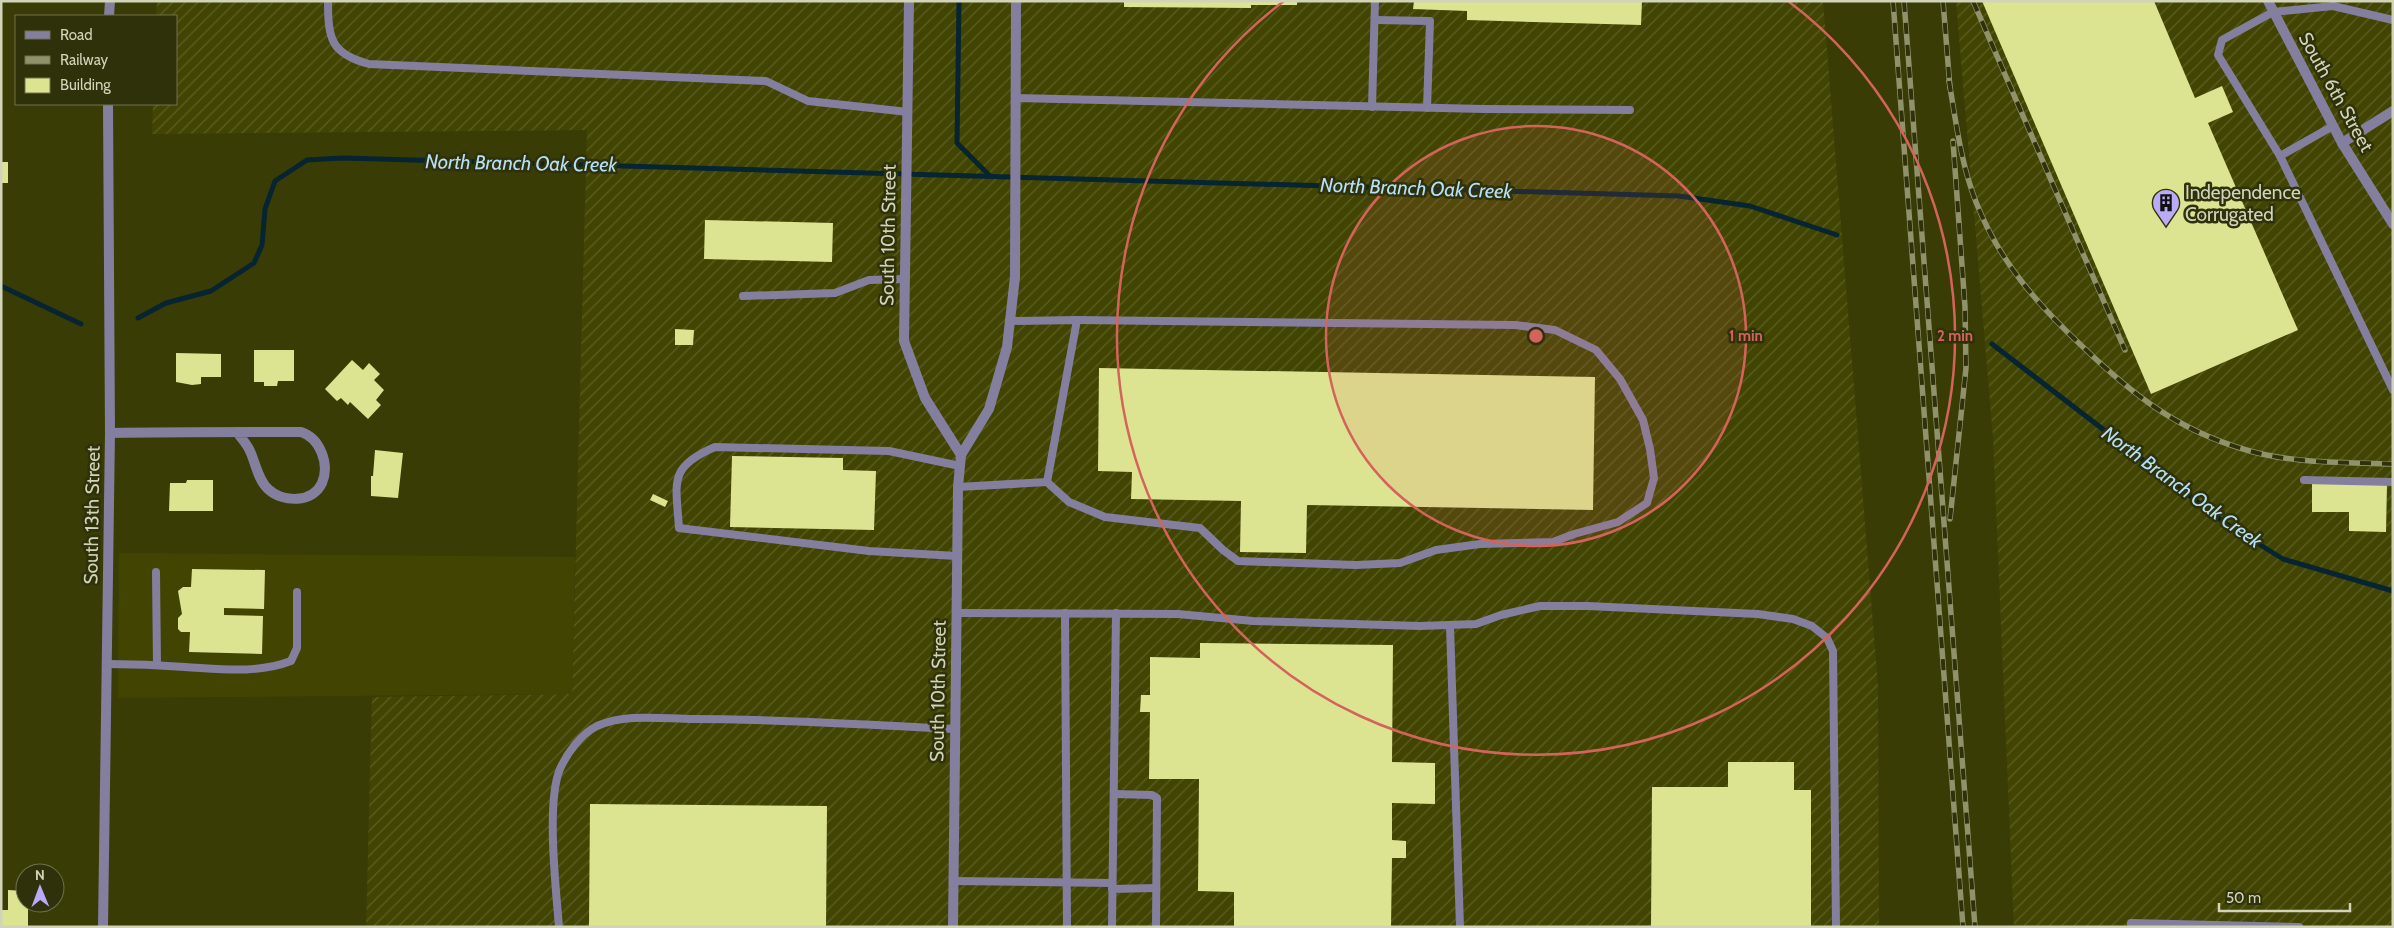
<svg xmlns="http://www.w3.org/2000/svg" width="2394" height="928" viewBox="0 0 2394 928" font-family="Cabin,sans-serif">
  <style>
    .built { fill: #424502 }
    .industrial { fill: url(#industrial-furrows) }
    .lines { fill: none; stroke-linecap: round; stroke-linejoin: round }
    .stream { stroke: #072432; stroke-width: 5 }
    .building { fill: #dde491 }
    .service { stroke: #847f9e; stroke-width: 8 }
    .minor { stroke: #847f9e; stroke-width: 10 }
    .tertiary { stroke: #847f9e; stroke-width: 10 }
    .rail-casing { stroke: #8f926b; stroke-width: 5.5 }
    .rail { stroke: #2f310a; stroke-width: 4; stroke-dasharray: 11; stroke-linecap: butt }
    .ring { fill: none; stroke: #d4645b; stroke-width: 2.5 }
    .labels { text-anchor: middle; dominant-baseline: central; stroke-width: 5; stroke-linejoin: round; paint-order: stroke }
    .street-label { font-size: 19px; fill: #d1d4b9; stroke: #2f310a }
    .poi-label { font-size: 19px; fill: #d1d4b9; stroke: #2f310a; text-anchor: start }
    .water-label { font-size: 20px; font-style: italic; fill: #b5dff6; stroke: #2f310a }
    .centre { fill: #d4645b; stroke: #2f310a; stroke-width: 2.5 }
    .ring-label { font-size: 15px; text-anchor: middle; font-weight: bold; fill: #d4645b; stroke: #2f310a; stroke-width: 5; stroke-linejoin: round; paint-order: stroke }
  </style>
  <defs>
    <pattern id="industrial-furrows" width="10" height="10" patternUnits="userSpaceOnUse" patternTransform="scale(1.25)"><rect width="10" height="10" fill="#424502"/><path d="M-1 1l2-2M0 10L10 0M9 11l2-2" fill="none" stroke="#5c5f25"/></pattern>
  </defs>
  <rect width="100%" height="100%" fill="#3a3c06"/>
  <polygon class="built" points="119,553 575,557 572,694 118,698"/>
  <g class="industrial">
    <polygon points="157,1 1823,1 1878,686 1879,927 366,927 372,697 572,694 587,130 152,134 153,104 176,104 176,16 156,16"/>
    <polygon points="1956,1 2393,1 2393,927 2014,927 1993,437"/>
  </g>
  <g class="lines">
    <g class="stream">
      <polyline points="959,1 957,143 989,175"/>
      <polyline points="1,286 81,324"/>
      <polyline points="138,318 166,303 211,291 254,263 262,245 265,209 275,181 307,160 343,158 1679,196 1750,206 1837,235"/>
      <polyline points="1992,344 2225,523 2283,559 2393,591"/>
    </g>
  </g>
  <g class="building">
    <polygon points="1124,1 1297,1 1297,5 1251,5 1251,8 1124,7"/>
    <polygon points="1414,1 1642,1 1641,25 1467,20 1467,11 1413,9"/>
    <polygon points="1982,1 2154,1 2195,98 2222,86 2233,112 2208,123 2298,330 2151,394"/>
    <rect x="1" y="162" width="7" height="21"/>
    <polygon points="705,220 833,223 832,262 704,259"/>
    <polygon points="675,329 694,330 693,345 675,345"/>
    <polygon points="254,350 294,350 294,381 278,381 277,386 264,386 264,382 254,382"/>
    <polygon points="176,353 221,354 221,377 201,377 201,384 192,385 176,382"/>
    <polygon points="352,360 363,370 369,363 380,374 374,380 384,390 376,400 381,405 368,419 350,402 348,405 341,398 337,401 325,389"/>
    <polygon points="1099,368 1595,377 1593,510 1307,505 1306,553 1240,552 1241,501 1131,499 1132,472 1098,471"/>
    <polygon points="375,450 403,453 398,498 371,496 371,476 373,476"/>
    <polygon points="732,456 843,458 843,470 876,471 874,530 730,527"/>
    <polygon points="187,480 213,480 213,511 169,511 170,483 186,483"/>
    <polygon points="2312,483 2387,485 2386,532 2349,531 2349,512 2312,512"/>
    <polygon points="653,494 668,501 665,507 650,500"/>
    <polygon points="192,569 265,570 264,609 224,608 224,615 263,616 262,654 189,652 190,632 181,632 178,629 178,618 182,614 178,591 183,587 191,587"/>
    <polygon points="1200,643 1393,645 1392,762 1435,763 1435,804 1392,803 1392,840 1406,841 1406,858 1392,858 1391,927 1234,927 1234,892 1198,891 1199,779 1149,779 1150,712 1140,712 1141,695 1150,695 1150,657 1200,658"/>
    <polygon points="1728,762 1794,762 1794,790 1811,790 1811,927 1651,927 1652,787 1728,787"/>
    <polygon points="590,804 827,806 826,927 589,927"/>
    <polygon points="8,890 25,891 25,903 28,903 28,927 1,927 1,910 8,910"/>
  </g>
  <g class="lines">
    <g class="service">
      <path d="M 328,1 C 328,39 331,54 369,64 L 766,81 L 808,101 L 908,112"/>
      <polyline points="1375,20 1430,21 1427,108"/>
      <polyline points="1016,98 1484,109 1630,110"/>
      <polyline points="1372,107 1375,1"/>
      <polyline points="2333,126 2280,156 2393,390"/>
      <polyline points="2280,156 2218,55 2222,40 2273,12 2333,6 2393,20"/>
      <polyline points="743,296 835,293 869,280 905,279"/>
      <polyline points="2304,480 2393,482"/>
      <polyline points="1047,482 1069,502 1105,517 1200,528 1223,550 1238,561 1356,565 1400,563 1436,550 1480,544 1553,542 1574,534 1618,522 1647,503 1654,478 1650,449 1643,420 1620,379 1596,350 1555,330 1515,325 1077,320"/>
      <polyline points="958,487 1047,482 1077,320 1009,321"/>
      <path d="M 957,556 L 869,551 L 679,528 C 676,482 668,467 715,447 L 889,451 L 960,466"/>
      <polyline points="156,572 157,665"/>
      <polyline points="957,613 1178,614 1253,621 1420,626 1476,624 1501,615 1540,606 1588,606 1758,614 1793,619 1812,626 1827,638 1833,651 1836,927"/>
      <polyline points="1065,613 1067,927"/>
      <polyline points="1450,626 1460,927"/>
      <path d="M 107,664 C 133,664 159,665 185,667 C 221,669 257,674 291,661 L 297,648 L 297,592"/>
      <polyline points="1114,794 1152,795 1157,798 1156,927"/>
      <polyline points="953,881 1112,883"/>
      <polyline points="1112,889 1156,888"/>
      <path d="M 559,927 C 556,889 546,802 560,769 C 567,753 581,734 597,726 C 626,713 663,719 694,719 C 781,719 868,725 955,729"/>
      <polyline points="1112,927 1116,613"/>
      <polyline points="2131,927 2131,923 2299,927"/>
    </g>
    <g class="minor">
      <polyline points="909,1 904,341 925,398 961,455"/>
      <path d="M 110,433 C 174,432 237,432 301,432 C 320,438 330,464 322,483 C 313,503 283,503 268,489 C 258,480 256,464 250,451 C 247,444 241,438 237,432"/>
      <polyline points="953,927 958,487 961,455 989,409 1007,347 1015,277 1016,1"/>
    </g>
    <g class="tertiary">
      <polyline points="2268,1 2342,143 2393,224"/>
      <polyline points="109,16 110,1"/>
      <polyline points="2342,143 2393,111"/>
      <polyline points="103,927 110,433 108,104"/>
    </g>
    <defs>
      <g id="rail">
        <polyline points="1893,1 1963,927"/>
        <polyline points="1904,1 1975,927"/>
        <polyline points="1943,1 1950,88"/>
        <polyline points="1973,1 2125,350"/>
        <path d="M 1949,81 C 1956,122 1961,164 1976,202 C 1999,261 2037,304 2083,347 C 2132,394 2176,429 2243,449 C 2291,464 2343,462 2393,464"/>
        <polyline points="1950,519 1966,368 1965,307 1953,141"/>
      </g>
    </defs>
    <use href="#rail" class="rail-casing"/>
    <use href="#rail" class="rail"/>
  </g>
  <circle cx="1536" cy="336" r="210" fill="#d4645b" fill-opacity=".12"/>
  <g class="ring">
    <circle cx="1536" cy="336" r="210"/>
    <path d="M1788 1A419 419 0 1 1 1284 1"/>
  </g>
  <defs>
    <symbol id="building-pin" viewBox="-11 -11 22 30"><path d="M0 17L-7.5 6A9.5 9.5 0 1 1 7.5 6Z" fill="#b9abf7" stroke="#2f310a"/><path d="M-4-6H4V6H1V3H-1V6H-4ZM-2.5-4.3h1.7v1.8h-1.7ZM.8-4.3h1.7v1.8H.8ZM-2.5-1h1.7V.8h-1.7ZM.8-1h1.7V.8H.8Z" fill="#111"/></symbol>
  </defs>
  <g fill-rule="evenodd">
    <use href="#building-pin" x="2150" y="187" width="32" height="43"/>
  </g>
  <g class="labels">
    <g class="street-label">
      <text transform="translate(2336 92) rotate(61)">South 6th Street</text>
      <text transform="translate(888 235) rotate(-89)">South 10th Street</text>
      <text transform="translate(92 515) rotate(-89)">South 13th Street</text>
      <text transform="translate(938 691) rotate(-89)">South 10th Street</text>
    </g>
    <g class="poi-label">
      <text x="2185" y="192">Independence<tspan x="2185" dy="22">Corrugated</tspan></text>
    </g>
    <g class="water-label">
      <text transform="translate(521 163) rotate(1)">North Branch Oak Creek</text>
      <text transform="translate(1416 188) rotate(2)">North Branch Oak Creek</text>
      <text transform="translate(2182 487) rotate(36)">North Branch Oak Creek</text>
    </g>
  </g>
  <circle cx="1536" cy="336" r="8" class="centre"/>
  <g class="ring-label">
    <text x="1746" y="341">1 min</text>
    <text x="1955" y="341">2 min</text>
  </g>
  <rect width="2394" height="928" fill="none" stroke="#d1d4b9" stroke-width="5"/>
  <rect x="15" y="15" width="162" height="90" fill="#2f310a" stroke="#707250"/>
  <rect x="25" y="31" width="25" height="8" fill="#847f9e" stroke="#707250"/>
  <text x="60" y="40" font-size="15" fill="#d1d4b9">Road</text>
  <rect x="25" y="56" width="25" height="8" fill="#8f926b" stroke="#707250"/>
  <text x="60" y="65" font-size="15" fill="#d1d4b9">Railway</text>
  <rect x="25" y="78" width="25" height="15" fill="#dde491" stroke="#707250"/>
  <text x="60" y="90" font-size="15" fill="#d1d4b9">Building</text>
  <g transform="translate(40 888) rotate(359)"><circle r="24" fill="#2f310a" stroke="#707250"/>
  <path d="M0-4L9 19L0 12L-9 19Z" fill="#b9abf7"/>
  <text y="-8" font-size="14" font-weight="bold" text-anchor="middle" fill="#d1d4b9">N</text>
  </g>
  <path d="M2219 903v8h131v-8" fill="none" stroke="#d1d4b9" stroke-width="2.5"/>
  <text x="2226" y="903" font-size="15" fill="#d1d4b9" stroke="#2f310a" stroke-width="4" paint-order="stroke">50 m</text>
</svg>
